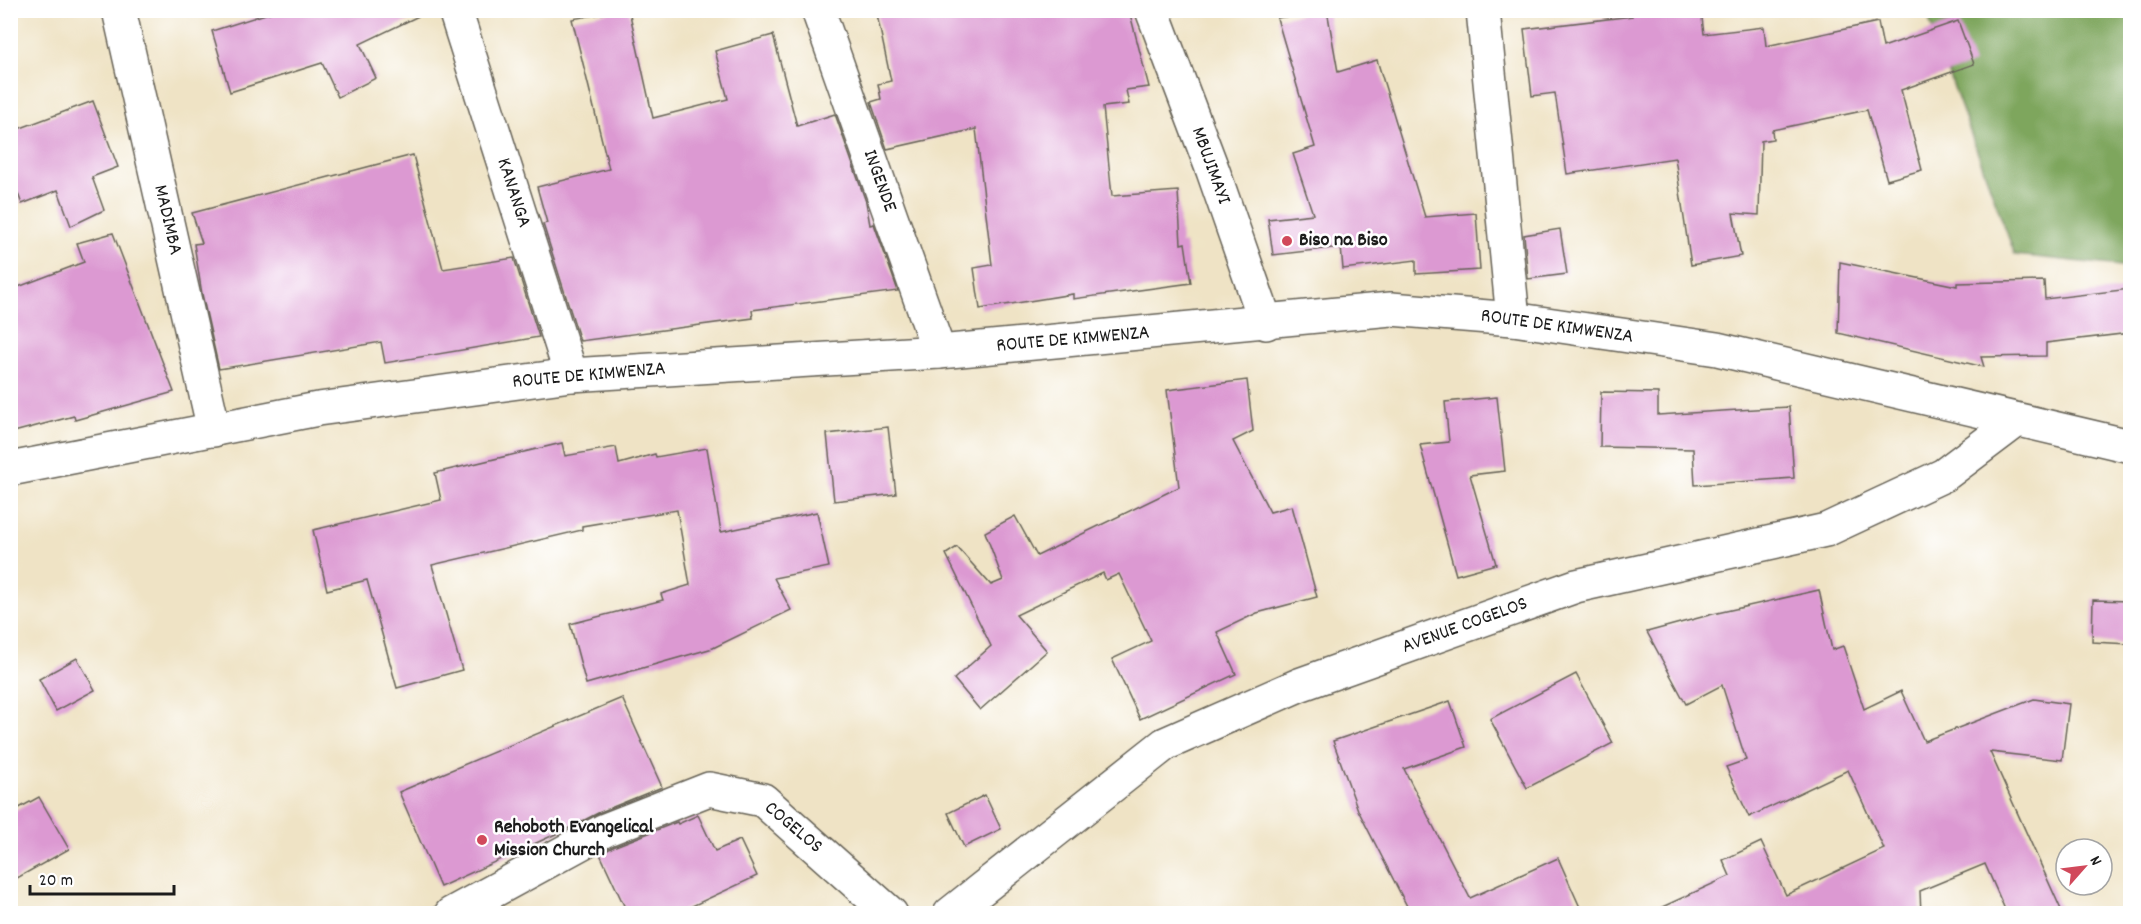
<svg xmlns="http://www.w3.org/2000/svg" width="2141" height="924" viewBox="0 0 2141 924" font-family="Dekko,sans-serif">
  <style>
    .forest { fill: #7ea65d; stroke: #4d613c; stroke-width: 1.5 }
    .building { fill: #dc99d2 }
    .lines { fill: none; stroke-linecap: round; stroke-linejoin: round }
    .minor-casing { stroke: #666257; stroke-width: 36 }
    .minor { stroke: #fff; stroke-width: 33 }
    .poi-dot { fill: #d1495b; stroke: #fff; stroke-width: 2 }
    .labels { text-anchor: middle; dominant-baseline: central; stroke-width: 5; stroke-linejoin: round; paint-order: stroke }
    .street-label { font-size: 20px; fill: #1c1c1c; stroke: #fff }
    .poi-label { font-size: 20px; font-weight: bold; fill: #1c1c1c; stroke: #fff; text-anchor: start }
  </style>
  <rect width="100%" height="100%" fill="#fff"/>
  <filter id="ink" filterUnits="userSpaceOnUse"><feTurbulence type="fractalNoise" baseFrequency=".0167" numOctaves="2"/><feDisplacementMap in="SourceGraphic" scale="12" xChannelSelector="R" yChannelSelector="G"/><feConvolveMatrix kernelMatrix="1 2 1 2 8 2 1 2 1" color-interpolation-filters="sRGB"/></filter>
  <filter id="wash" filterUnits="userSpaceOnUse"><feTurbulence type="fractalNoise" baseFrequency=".008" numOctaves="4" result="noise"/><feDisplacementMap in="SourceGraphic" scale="24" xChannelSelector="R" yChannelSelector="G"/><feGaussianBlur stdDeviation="1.35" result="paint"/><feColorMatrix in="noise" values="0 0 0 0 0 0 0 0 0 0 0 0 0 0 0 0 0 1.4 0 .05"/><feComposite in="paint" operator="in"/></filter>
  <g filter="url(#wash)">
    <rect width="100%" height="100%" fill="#efe3c5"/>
    <polygon class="forest" points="1926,11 2130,11 2130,267 2015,255"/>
    <g id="blocks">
      <g class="building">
        <polygon points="278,10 431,10 360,44 376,78 338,97 322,63 230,92 212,31"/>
        <polygon points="622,10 629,10 653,118 728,99 715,51 773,35 797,126 835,114 866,202 870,225 874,224 898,291 752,310 753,318 580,341 543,224 547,223 537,187 609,169 572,19"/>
        <polygon points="876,10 1129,10 1149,87 1126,90 1129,104 1103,107 1112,196 1178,191 1181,244 1185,243 1191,283 1073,299 1073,294 980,309 974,268 992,265 976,129 887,149 871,102 881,99 878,84 891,81"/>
        <polygon points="1327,10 1338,72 1377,60 1425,217 1476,213 1480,270 1416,274 1416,260 1343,269 1341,247 1273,255 1268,219 1313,214 1293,154 1315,147 1277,18"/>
        <polygon points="1631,10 1701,10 1704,34 1764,27 1766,46 1878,22 1883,47 1958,21 1974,64 1901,90 1922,170 1887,180 1867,110 1772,130 1773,139 1761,141 1759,215 1733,213 1741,256 1691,265 1675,158 1567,174 1555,93 1532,96 1524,29 1632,16"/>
        <polygon points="93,101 118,167 92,177 104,210 71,226 58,190 22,204 10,173 10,132"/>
        <polygon points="413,155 443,269 514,258 539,337 385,363 381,342 219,369 202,294 194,244 202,243 192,213"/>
        <polygon points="1560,229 1567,274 1528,279 1524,235"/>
        <polygon points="113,233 174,392 75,420 74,416 10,433 10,290 84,262 77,243"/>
        <polygon points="1840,262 1957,286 1957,283 2044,281 2045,299 2130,289 2130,333 2046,343 2046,356 1981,357 1984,367 1838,333"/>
        <polygon points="1247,380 1253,431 1233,441 1270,512 1292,506 1317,597 1257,613 1217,632 1236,674 1140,719 1112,659 1151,641 1119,574 1106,580 1103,573 1016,615 1047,651 980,710 954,679 991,646 946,554 957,547 991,585 1003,580 985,532 1015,516 1037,556 1179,487 1167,390"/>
        <polygon points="1601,392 1658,393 1658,415 1789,407 1794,478 1695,485 1693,449 1600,447"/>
        <polygon points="1497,397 1505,471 1470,475 1496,564 1456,575 1420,445 1449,442 1445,402"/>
        <polygon points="888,427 896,494 834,501 827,434"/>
        <polygon points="562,443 565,456 616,447 619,464 655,454 656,457 707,448 721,532 817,512 829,567 774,578 791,610 713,648 586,684 570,624 663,600 661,594 690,585 677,510 582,526 582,530 432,565 462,670 397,688 367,580 327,590 313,530 441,500 435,473"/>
        <polygon points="1819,590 1832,650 1843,646 1864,709 1901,691 1924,741 2034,699 2069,704 2062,760 1990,752 2063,914 2007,914 1985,864 1920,891 1921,914 1647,914 1730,876 1723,860 1761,842 1786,895 1884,849 1848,770 1749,817 1726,767 1746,760 1722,685 1686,704 1647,632 1713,614"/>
        <polygon points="2093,600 2130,601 2130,644 2092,642"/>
        <polygon points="77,658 95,690 56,711 39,679"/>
        <polygon points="1576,674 1613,743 1527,788 1490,719"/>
        <polygon points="622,698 662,787 598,813 571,827 440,887 399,792"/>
        <polygon points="1450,701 1466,747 1404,769 1470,898 1558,858 1583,914 1411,914 1358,810 1333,741"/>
        <polygon points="985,795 1001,829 964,847 948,813"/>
        <polygon points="39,797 69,849 10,882 10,813"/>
        <polygon points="698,815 715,851 740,840 757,876 675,914 628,914 600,854 613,847 677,822 678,824"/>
      </g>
    </g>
  </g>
  <g filter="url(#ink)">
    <use href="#blocks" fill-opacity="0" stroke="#666257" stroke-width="1.5"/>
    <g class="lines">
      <defs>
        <g id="minor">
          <polyline points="119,10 214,430"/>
          <polyline points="455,10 571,375"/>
          <polyline points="818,10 939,352"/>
          <polyline points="1152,10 1213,171 1266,323"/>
          <polyline points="1483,10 1513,319"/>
          <polyline points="10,469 318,409 571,375 939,352 1391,309 1513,319 1717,349 2130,446"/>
          <polyline points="451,914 605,830 709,789 763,800 891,914"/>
          <polyline points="950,914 1165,744 1299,685 1576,586 1826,530 1944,475 2017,420"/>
        </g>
      </defs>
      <use href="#minor" class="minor-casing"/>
      <use href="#minor" class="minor"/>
    </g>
  </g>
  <g class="poi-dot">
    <circle cx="1287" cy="241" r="6"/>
    <circle cx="482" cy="840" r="6"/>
  </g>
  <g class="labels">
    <g class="street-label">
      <text transform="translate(1210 166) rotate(70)">MBUJIMAYI</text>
      <text transform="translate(879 181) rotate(70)">INGENDE</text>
      <text transform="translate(513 193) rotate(72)">KANANGA</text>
      <text transform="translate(167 220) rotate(77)">MADIMBA</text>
      <text transform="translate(1557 327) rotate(8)">ROUTE DE KIMWENZA</text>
      <text transform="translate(1073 340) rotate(-5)">ROUTE DE KIMWENZA</text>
      <text transform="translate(589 376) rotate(-5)">ROUTE DE KIMWENZA</text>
      <text transform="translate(1465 626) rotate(-20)">AVENUE COGELOS</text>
      <text transform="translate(793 828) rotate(40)">COGELOS</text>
    </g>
    <g class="poi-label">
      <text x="1299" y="241">Biso na Biso</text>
      <text x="494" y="828">Rehoboth Evangelical<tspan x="494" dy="23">Mission Church</tspan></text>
    </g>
  </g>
  <rect width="2141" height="924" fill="none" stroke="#fff" stroke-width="36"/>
  <g transform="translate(2084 867) rotate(62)"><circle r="28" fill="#ffffff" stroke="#a4a4a4" stroke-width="1.5"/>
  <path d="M0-4.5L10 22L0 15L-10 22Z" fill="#d1495b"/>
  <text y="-9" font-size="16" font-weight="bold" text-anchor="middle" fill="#1c1c1c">N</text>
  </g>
  <path d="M30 885v9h144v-9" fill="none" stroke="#1c1c1c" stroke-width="3"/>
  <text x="39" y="885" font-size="18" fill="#1c1c1c" stroke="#ffffff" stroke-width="4.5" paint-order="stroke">20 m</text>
</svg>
